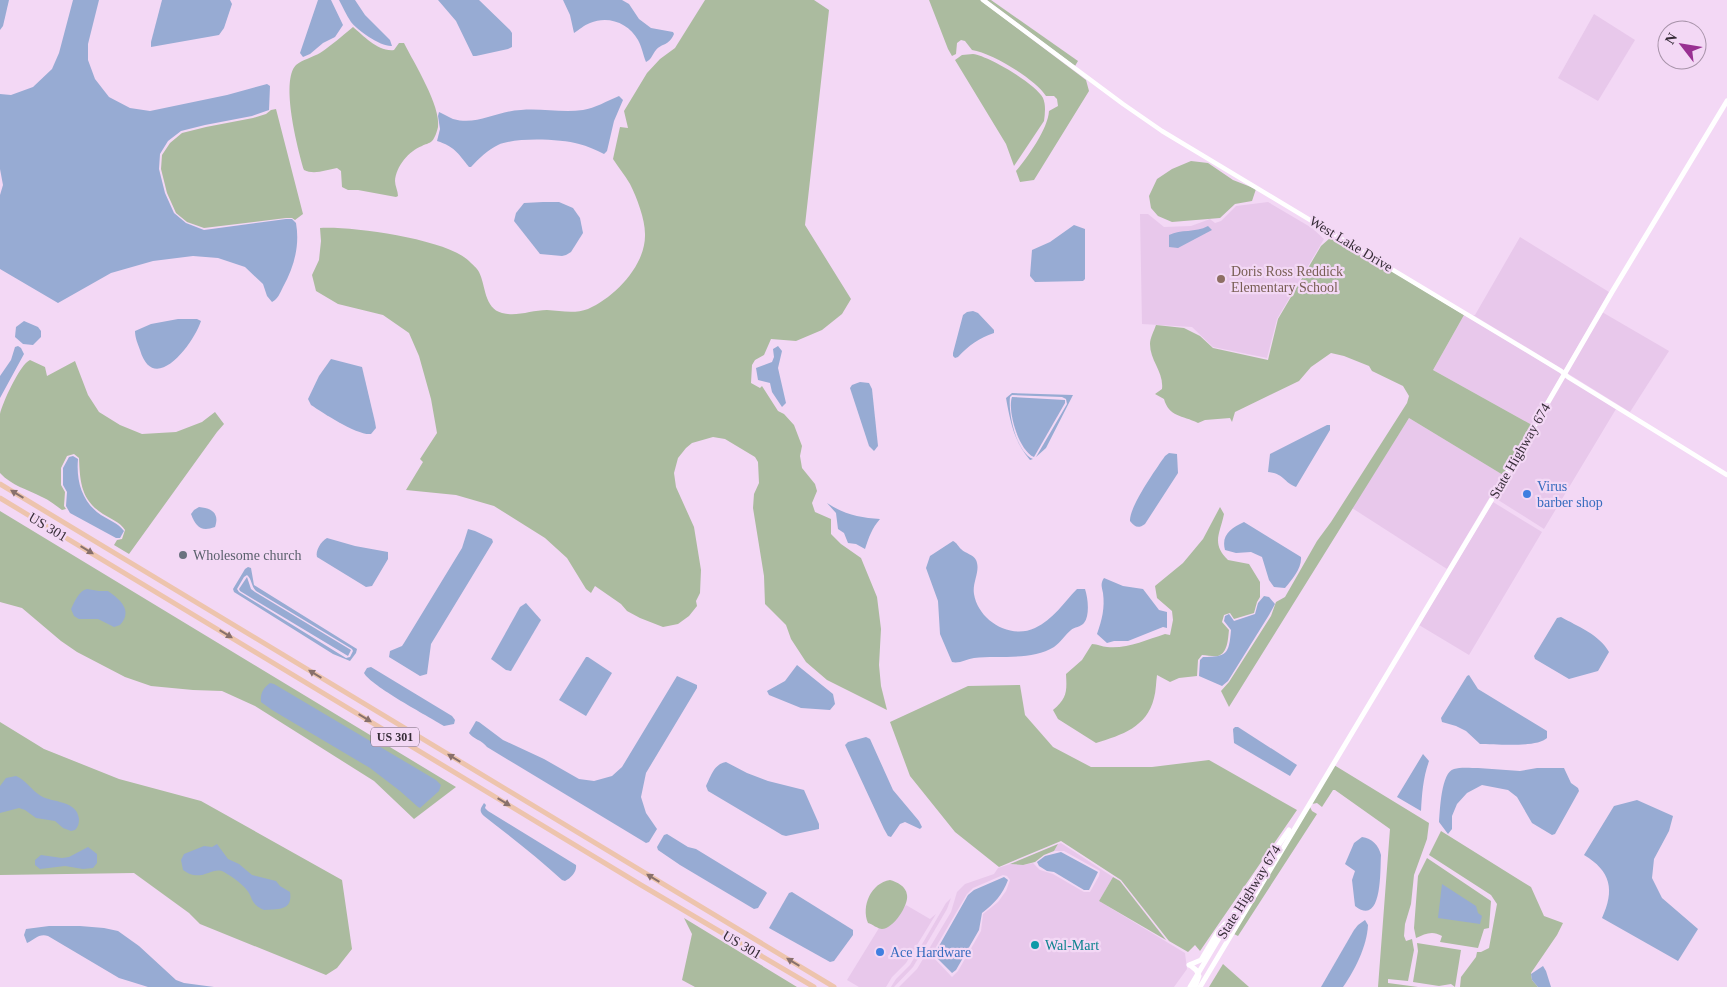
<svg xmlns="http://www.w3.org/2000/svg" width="1727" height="987" viewBox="0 0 1727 987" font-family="Georgia,serif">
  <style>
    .built { fill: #e8c8eb; fill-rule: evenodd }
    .green { fill: #abbb9f }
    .water { fill: #97abd3; fill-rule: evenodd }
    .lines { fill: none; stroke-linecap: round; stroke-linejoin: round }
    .tertiary { stroke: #fff; stroke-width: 4.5 }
    .secondary { stroke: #fff; stroke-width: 5 }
    .primary { stroke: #edc4ad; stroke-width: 5 }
    .oneway { fill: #88706c }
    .education-dot { fill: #8d6e63; stroke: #f3d8f5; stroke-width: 2 }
    .shop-dot { fill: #3f7fe0; stroke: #f3d8f5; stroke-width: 2 }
    .worship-dot { fill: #6b7280; stroke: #f3d8f5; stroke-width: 2 }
    .culture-dot { fill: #0f9aa8; stroke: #f3d8f5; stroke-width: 2 }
    .labels { text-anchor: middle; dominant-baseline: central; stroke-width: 4.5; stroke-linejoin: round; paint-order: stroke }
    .shield { fill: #f3d8f5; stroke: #6f6070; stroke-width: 1 }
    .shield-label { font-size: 12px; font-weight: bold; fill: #362c37 }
    .street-label { font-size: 14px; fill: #362c37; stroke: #f3d8f5 }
    .education-label { font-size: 14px; fill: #785e54; stroke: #f3d8f5; text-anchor: start }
    .shop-label { font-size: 14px; fill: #366cbe; stroke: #f3d8f5; text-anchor: start }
    .worship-label { font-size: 14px; fill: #5b616d; stroke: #f3d8f5; text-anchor: start }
    .culture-label { font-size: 14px; fill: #0d838f; stroke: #f3d8f5; text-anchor: start }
  </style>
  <rect width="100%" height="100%" fill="#f3d8f5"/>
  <g class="built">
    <polygon points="1594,14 1635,40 1598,101 1558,78"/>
    <polygon points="1268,202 1312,228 1324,239 1277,319 1267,358 1213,347 1192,327 1142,324 1140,214 1148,214 1164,227 1191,226 1210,219 1215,223 1221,221 1236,206"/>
    <polygon points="1520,237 1609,292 1564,370 1473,315 1475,315"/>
    <polygon points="1602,312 1669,351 1630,412 1567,373"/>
    <polygon points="1464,315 1562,374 1532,425 1433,370"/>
    <polygon points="1565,376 1616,409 1544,529 1495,498"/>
    <polygon points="1409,418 1503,475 1447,569 1352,508"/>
    <polygon points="1493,502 1542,532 1469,655 1419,625"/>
    <path d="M 1061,843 L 1113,877 L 1099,901 L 1185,953 L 1187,969 L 1174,987 L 899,987 L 917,969 L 951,912 L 957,892 L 965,884 L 994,874 L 998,868 L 1010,864 L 1023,865 L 1033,863 L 1040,870 L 1053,874 L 1084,892 L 1090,892 L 1099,876 L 1100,871 L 1064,851 L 1054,851 L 1058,844 ZM 1003,875 L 1007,876 L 1010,880 L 1006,891 L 998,902 L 983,914 L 981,931 L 958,971 L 952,977 L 934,958 L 933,952 L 967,894 L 973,888 Z"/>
    <polygon points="951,898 947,909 913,967 894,987 891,987 896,979 910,965 946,903"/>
    <polygon points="906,905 930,919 936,914 906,963 892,977 886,987 859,987 847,980 879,928 882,929 888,927 894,922"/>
  </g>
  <g class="green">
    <path d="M 705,0 L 814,0 L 829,10 L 805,225 L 851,299 L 842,314 L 822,330 L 796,341 L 771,339 L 764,355 L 755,360 L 752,365 L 751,383 L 760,388 L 762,386 L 778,411 L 784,414 L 794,425 L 802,446 L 800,456 L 802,468 L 815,484 L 817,491 L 812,503 L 815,512 L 831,519 L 831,534 L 841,544 L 861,558 L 877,597 L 881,629 L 879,665 L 881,686 L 887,710 L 827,680 L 806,662 L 791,639 L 786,625 L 765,604 L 764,576 L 753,508 L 754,494 L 759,483 L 758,462 L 755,457 L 725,439 L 713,437 L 692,443 L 686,448 L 678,458 L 674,473 L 676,487 L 694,527 L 701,570 L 700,593 L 696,601 L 697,606 L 689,616 L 678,624 L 663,627 L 640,618 L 627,611 L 621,604 L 595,586 L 591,593 L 586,589 L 567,558 L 545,538 L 494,506 L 456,495 L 406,490 L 423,462 L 420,459 L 437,433 L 431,399 L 419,356 L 409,333 L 383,315 L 338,304 L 316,291 L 312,275 L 319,260 L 321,241 L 320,228 C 351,226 447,239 469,261 C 472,264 477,268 479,272 C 486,286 484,308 502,313 C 517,317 532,310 547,310 C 561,311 575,314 588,309 C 615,297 646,265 645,234 C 645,219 637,198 630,184 C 625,175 618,167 613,159 L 620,127 L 628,128 L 624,111 L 647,73 L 660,59 L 675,48 Z"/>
    <path d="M 929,0 L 980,0 L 1086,80 L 1089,91 L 1034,180 L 1020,182 L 1016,171 C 1027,158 1048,129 1049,111 L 1058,106 L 1057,99 L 1054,96 L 1046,96 C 1035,79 992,53 972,50 L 965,41 L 961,40 L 957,43 L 956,54 L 952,56 L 948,49 Z"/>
    <polygon points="987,0 991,0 1078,61 1075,66"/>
    <path d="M 353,27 C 364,36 378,52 394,50 L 399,43 L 404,43 C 414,63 441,106 438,127 C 437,131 435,138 432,141 C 429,144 425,144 422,146 C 409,151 396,166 395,181 C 395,186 398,191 398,196 L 396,197 L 358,190 L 348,190 L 342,187 L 341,171 L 337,168 C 326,170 314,175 304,170 C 298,150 280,81 296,65 C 302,60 313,57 320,53 C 331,46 343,35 353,27 Z"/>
    <path d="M 973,54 C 989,56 1036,84 1043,98 C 1046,105 1045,113 1044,121 L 1014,166 L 1006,144 L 955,60 L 962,55 Z"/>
    <polygon points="276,109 303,214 295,220 292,218 286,218 204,228 187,222 176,213 167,193 161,169 162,155 170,143 182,133 206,127 253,118 266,114 271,110"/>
    <polygon points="1191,161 1208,163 1233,180 1256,189 1252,201 1235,204 1220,218 1172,222 1158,216 1151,208 1149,196 1157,179 1172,169"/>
    <path d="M 1330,238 L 1380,264 L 1464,315 L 1433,370 L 1532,425 L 1503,475 L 1409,418 L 1229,707 L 1221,691 L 1229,682 L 1271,616 L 1276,602 L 1285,597 L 1317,541 L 1331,522 L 1407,403 L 1409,396 L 1403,386 L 1372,371 L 1369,366 L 1344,356 L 1331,353 L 1311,367 L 1299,381 L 1235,412 L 1232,422 L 1230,418 L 1205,420 L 1198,423 C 1182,415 1169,417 1164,399 L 1155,394 L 1162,389 C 1164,372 1150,361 1150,344 C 1150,338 1154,331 1156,325 L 1184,328 L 1200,336 L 1213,348 L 1268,360 L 1278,319 L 1321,246 Z"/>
    <path d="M 30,360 L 45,367 L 47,376 L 75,361 L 88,395 L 99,412 L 120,425 L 142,434 L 176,432 L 202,422 L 215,412 L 224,424 L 217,432 L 129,554 L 114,545 L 117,540 L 122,539 L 125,530 C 120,522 111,519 103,514 C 81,500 80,482 79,458 L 74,454 L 67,456 L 61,468 L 61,485 L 65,492 L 64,506 L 66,509 L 62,510 C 55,505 49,500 42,497 C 27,489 12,486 0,473 C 0,456 0,431 0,414 C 2,404 20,364 30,360 Z"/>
    <path d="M 1220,507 L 1224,514 C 1220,534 1211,543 1228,560 L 1249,564 L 1260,582 L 1260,597 L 1257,602 L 1254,613 L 1234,619 L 1230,613 L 1224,615 L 1222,622 L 1229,630 C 1228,638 1228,653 1218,656 C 1214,657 1207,655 1202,655 L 1198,660 L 1197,676 L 1179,678 L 1170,682 L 1157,675 C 1156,682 1156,691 1154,698 C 1147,727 1122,735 1096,743 L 1058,719 L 1053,710 C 1067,698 1067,692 1066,674 L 1082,660 L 1092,644 C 1098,644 1102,647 1107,647 C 1127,649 1146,640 1165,634 L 1170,635 L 1173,620 L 1172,611 L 1157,598 L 1155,586 L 1183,563 L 1203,539 Z"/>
    <polygon points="0,511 456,787 414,819 374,781 255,706 222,691 193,690 151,686 125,677 77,652 61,641 22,608 0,602"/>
    <polygon points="1020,685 1025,715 1053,747 1091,767 1152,767 1209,760 1297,810 1200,951 1195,945 1188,952 1169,941 1121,880 1061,841 999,867 955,832 910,776 890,722 968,686"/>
    <polygon points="0,722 44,749 119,779 201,801 342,880 352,949 337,968 326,975 200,924 189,913 134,873 0,875"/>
    <polygon points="1334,765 1429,823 1427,839 1414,875 1411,904 1405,924 1404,936 1406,941 1412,939 1414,950 1408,981 1388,979 1388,983 1418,987 1378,987 1390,829 1335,790 1333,790 1322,807 1317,803 1312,804"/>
    <polygon points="1310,807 1312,811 1317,814 1238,936 1234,934"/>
    <polygon points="1441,831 1531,887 1544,916 1563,923 1557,935 1531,973 1532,980 1538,987 1460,987 1461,977 1476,957 1477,952 1481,952 1489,948 1497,904 1491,895 1429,855"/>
    <polygon points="1058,844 1054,851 1044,855 1035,862 1023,865 1010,864"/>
    <path d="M 1427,858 L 1491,901 L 1489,928 L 1484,929 L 1478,948 L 1440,942 L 1442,936 C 1432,930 1425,934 1416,938 L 1414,928 L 1418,876 Z"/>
    <polygon points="1113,877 1120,881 1166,940 1099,901"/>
    <path d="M 890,880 C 897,882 906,886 907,895 C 909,905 893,929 882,929 C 878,929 872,924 868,923 C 861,906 871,883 890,880 Z"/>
    <polygon points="684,918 797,987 695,987 682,980 692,934"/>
    <polygon points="1417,943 1461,950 1455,987 1451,984 1439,986 1413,982 1418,951"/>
    <polygon points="1223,964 1249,987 1209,987"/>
  </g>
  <g class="water">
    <polygon points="0,0 9,0 3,26 0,30"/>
    <path d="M 73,0 L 99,0 L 88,44 L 88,60 L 95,79 L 109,97 L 130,108 L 150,111 L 227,95 L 267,84 L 270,86 L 269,110 L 252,116 L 205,125 L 181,131 L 168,141 L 160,154 L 159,169 L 165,193 L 174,213 L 186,223 L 204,230 L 286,219 L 292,219 L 296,223 C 300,246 294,267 283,287 C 280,293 278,299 272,302 L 267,296 L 263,284 L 245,267 L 218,258 L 193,256 L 153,261 L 111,273 L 58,303 L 0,269 L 0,195 L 3,185 L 0,169 L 0,94 L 11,95 L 33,87 L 52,69 L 59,53 Z"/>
    <polygon points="162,0 230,0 232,4 224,28 219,35 151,47 151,42"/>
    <polygon points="318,0 331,0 343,25 335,37 323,43 310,54 303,57 300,53"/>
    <path d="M 339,0 L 355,0 L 365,15 L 390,40 L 392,46 C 381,47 357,30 351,22 C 346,15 343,7 339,0 Z"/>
    <polygon points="438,0 479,0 510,30 512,33 512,47 508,49 476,56 473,56 456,21"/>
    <path d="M 563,0 L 622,0 L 629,4 L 639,19 L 651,28 L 673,32 L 674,34 C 669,46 662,43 656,50 C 652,55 651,60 646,62 C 643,55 642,47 638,40 C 629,23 608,15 590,23 C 584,25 579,30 574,33 L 570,15 Z"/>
    <path d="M 619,96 L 623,100 L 614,121 L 607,151 L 604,154 C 596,150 587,146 579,144 C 560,139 516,137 498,145 C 488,150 479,158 471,167 L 469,167 C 457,152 455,147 437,141 L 440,129 L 438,116 L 439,112 C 444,114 448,117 453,119 C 477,126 497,111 521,110 C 541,108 562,113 583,110 C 595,108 607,101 619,96 Z"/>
    <polygon points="543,202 559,202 573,208 580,218 583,233 571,252 566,255 562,256 540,254 514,221 516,213 524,203"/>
    <polygon points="1074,225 1085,229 1085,279 1083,281 1035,282 1030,276 1032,250 1050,242"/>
    <path d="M 1208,226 L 1212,230 L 1178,248 L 1169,247 L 1169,235 C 1181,229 1195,233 1208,226 Z"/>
    <path d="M 973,311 L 978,313 L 994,330 L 994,333 C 979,338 969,345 958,357 L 955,358 L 953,356 L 953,353 L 963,315 L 967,312 Z"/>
    <path d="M 178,319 L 197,319 L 201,321 C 194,343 154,397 140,350 C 138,344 135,338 135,331 L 151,324 Z"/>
    <polygon points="24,321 38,327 41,331 41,337 33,345 23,344 15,337 16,327"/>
    <polygon points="18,346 21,348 24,354 0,398 0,376 11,360 15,347"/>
    <polygon points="778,346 782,351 778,368 786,403 782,407 772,392 770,383 758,380 756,368 772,362 774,357 773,349"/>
    <path d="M 331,359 L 362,367 L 375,422 L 376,428 L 371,434 C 358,436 323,413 311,405 L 308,399 L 319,376 Z"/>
    <polygon points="860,382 869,383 872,389 878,446 874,451 869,446 850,388 852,385"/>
    <path d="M 1012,393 L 1073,395 L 1046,448 L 1036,457 L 1067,404 L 1066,399 L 1062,397 L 1012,395 L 1010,397 C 1008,413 1016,452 1033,459 L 1030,460 C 1014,442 1010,420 1006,398 Z"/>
    <path d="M 1012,397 L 1065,400 L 1065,403 L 1034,457 C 1019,451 1007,411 1012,397 Z"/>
    <path d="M 1327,425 L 1330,425 L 1330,430 L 1296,487 C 1283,482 1285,474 1268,472 L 1270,454 Z"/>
    <path d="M 1169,453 L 1177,454 L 1178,473 L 1145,524 C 1138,529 1135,527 1130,521 C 1129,507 1156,469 1165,456 Z"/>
    <path d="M 73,456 L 78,459 C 76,481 82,502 101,515 C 109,520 118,523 124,531 L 120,538 L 116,538 L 70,513 L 66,506 L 67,492 L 63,485 L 63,468 L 69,457 Z"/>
    <path d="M 827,503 C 843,514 861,518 880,519 C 872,528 869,537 865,549 L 856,544 L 848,543 L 844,533 L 838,529 L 836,513 Z"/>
    <path d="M 199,507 C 211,508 220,513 215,527 C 201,532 196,527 191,514 L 194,510 Z"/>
    <path d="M 1244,522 L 1301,557 C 1302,568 1292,580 1285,588 L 1274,587 L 1269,580 L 1262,557 L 1251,552 L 1236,553 L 1225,550 C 1221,535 1231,528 1244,522 Z"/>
    <polygon points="468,529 475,531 492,539 493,542 431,644 427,674 420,676 389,657 390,651 402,646 404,643 462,548"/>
    <path d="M 327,538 L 355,546 L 388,552 L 388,559 L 372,586 L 366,587 L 317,557 C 315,551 321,541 327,538 Z"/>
    <path d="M 953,541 C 957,543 958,546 961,549 C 966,554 973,554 976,560 C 981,571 972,582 974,594 C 978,620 1010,640 1035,628 C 1053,620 1064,602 1077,589 L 1085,589 C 1088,598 1090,615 1084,623 C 1081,627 1074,627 1071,630 C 1065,635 1061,642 1054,647 C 1032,661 999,655 974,658 C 967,659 959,664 952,662 L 940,634 L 938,601 L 926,568 L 930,556 Z"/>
    <path d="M 248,567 L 251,568 L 254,585 L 357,649 L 356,653 L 350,661 L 333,654 L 234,592 L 233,589 L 245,569 ZM 247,575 C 252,579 251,586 256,591 L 352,649 L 353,651 L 350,657 L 346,658 L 239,592 L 237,589 L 244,577 Z"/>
    <polygon points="247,577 251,589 255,592 351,650 348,656 240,591 239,589"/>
    <path d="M 1104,578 L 1123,586 L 1143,589 L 1159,610 L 1167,612 L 1167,628 L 1163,627 L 1128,641 L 1114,641 L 1107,643 L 1097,634 C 1102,620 1105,608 1103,593 C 1102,587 1100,584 1104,578 Z"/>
    <path d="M 87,589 L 99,591 L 108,591 C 121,600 133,611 120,625 L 114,627 L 98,619 L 79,619 L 74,616 L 71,609 C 74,603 79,590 87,589 Z"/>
    <path d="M 1264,596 L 1269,597 L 1275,604 L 1269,615 L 1228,681 L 1222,686 L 1199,676 L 1200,660 L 1203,657 C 1227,657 1229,654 1231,630 L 1224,621 L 1225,616 L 1229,614 L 1234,621 L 1255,614 L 1258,603 Z"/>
    <polygon points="526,603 541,620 511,671 506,670 491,659 520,607"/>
    <path d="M 1561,617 C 1577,626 1600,635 1609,652 L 1598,671 L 1569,679 L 1535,659 L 1534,656 L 1557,618 Z"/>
    <polygon points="586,657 588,657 612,673 586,716 559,700"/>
    <polygon points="797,665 833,694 835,704 830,710 801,708 769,695 767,691 785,681"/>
    <path d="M 371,667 L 452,716 L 455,720 L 454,724 L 444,726 C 428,716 371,686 364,673 L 367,668 Z"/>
    <path d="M 1469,675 L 1478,689 L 1547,731 L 1547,738 C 1537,748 1495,744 1480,744 L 1466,731 L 1456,726 L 1442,722 L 1441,718 L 1467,676 Z"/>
    <path d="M 677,676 L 697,685 L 697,688 L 646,773 L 641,797 L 646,813 L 657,829 L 649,842 L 646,843 L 487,747 C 482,740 473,739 469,733 L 476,721 L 479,722 L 503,740 L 544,759 L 579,779 L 594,781 L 612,776 L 622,767 Z"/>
    <path d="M 270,683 L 274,684 L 436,780 L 441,785 L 439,791 L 420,808 L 418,807 L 400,791 L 370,768 L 272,710 L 261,702 C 260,694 263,688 270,683 Z"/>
    <polygon points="1235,727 1238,727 1297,765 1290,776 1234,743 1233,729"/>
    <polygon points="866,737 870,739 893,790 919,821 922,827 920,829 905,822 900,824 891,837 888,836 884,829 845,745 848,742"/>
    <path d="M 1423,754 L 1429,761 C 1423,778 1422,794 1421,811 L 1397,797 Z"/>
    <path d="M 726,762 L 747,773 L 768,781 L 804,790 L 819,824 L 819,829 L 786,836 L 782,835 L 708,791 L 706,786 C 711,776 714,764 726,762 Z"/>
    <path d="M 1478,768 L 1520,771 L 1537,768 L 1564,768 L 1571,783 L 1578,788 L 1579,791 L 1555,834 L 1552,835 L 1532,823 L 1517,797 L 1508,790 L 1482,785 L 1467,793 L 1457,804 L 1452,816 L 1452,829 L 1448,834 L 1439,822 C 1440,811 1441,772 1454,769 C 1460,767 1471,768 1478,768 Z"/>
    <path d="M 16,776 C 26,780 31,790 41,796 C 53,803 77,800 79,819 C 79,824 78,827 75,830 L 71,831 L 63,828 L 55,821 L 36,818 L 25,810 L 19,808 L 0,813 L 0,786 L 6,778 Z"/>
    <path d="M 1637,800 L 1673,816 L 1669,831 L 1654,859 L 1652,878 L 1662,898 L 1698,929 L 1678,961 L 1602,918 C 1615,890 1611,871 1584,855 L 1614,806 Z"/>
    <path d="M 484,803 L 486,805 L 485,808 L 488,811 L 576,865 C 577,872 571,878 565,881 L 562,880 C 537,857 511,837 484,816 C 479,811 480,809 484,803 Z"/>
    <polygon points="667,834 688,847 696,849 765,891 767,893 758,908 754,909 680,865 658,850 657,847 664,835"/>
    <path d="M 1362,837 C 1372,838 1379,846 1381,855 C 1380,868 1383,928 1355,906 L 1352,880 L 1355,871 L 1345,864 L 1354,843 Z"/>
    <path d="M 217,844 L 228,859 L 239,864 L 252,875 L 276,881 L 280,886 L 290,892 C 293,911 278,909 264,910 C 249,903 254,898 246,889 C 241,883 231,876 224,872 C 212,865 202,884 183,870 L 181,860 L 184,854 L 204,846 L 212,847 Z"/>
    <polygon points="88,847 97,854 97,863 93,868 83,869 65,866 40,869 35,865 35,860 41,855 62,858 69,857"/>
    <polygon points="1061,852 1098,872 1089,890 1084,890 1054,872 1047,871 1039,866 1037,862 1045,856"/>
    <path d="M 1004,877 L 1008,880 C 1003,894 994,904 982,913 L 979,930 L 956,970 L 952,973 L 936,957 L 935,953 L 968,895 L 974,890 Z"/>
    <polygon points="1442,884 1476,906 1478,913 1482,916 1480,924 1438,918"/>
    <polygon points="792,892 853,930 853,935 834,961 830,962 769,928 789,893"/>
    <path d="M 1365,920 L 1368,925 C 1367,946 1355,970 1343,987 L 1321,987 L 1354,930 L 1358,925 Z"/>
    <path d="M 49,926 L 80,926 L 104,928 L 118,931 L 139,946 L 176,980 L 184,983 L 214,987 L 148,987 L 132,982 L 119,978 L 48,936 C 39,933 34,940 27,943 L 24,935 L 26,929 Z"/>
    <polygon points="1543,966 1546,971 1551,987 1538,987 1532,980 1531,974"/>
  </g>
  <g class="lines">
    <polyline class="tertiary" points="983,0 1123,104 1162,131 1561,371 1568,377 1727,475"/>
    <g class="secondary">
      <polyline points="1189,965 1201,960 1217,933 1225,924"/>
      <polyline points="1190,965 1196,970 1199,976 1195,987"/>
      <polyline points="1190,987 1253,881 1289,830"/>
      <polyline points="1200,987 1492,499 1612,292 1727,101"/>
    </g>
    <g class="primary">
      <polyline points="0,484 834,987"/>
      <polyline points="0,498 641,885 814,987"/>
    </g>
  </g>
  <defs><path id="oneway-solid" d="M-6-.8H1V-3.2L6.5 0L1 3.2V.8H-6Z" transform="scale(1.25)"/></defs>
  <g class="oneway">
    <use href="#oneway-solid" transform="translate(17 494) rotate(-149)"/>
    <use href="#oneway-solid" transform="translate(87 550) rotate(31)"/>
    <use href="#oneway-solid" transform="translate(226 634) rotate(31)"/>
    <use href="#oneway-solid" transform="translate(315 674) rotate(-149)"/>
    <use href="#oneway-solid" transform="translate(365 718) rotate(31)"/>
    <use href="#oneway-solid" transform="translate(454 758) rotate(-149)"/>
    <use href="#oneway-solid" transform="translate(504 802) rotate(31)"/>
    <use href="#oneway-solid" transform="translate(653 878) rotate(-149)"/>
    <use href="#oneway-solid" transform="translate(793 962) rotate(-149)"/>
  </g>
  <circle class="education-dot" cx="1221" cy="279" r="5"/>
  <g class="shop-dot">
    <circle cx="1527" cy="494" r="5"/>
    <circle cx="880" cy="952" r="5"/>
  </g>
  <circle class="worship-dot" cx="183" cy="555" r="5"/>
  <circle class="culture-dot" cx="1035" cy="945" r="5"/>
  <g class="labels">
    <rect class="shield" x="371" y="727.5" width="48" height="19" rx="4"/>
    <g class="shield-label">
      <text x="395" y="737">US 301</text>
    </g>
    <g class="street-label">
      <text transform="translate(1351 244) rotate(31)">West Lake Drive</text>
      <text transform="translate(1520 451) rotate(-60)">State Highway 674</text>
      <text transform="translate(48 527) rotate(31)">US 301</text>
      <text transform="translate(1249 892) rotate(-58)">State Highway 674</text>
      <text transform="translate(742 945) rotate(30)">US 301</text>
    </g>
    <g class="education-label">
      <text x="1231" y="271">Doris Ross Reddick<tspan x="1231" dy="16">Elementary School</tspan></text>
    </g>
    <g class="shop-label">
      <text x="1537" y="486">Virus<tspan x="1537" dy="16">barber shop</tspan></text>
      <text x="890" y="952">Ace Hardware</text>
    </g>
    <g class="worship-label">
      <text x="193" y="555">Wholesome church</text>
    </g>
    <g class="culture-label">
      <text x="1045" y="945">Wal-Mart</text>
    </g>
  </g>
  <g transform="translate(1682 45) rotate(301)"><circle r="24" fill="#f3d8f5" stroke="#a793a9"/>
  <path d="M0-4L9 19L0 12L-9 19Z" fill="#993092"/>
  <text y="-8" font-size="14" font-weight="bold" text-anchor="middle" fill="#362c37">N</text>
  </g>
</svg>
